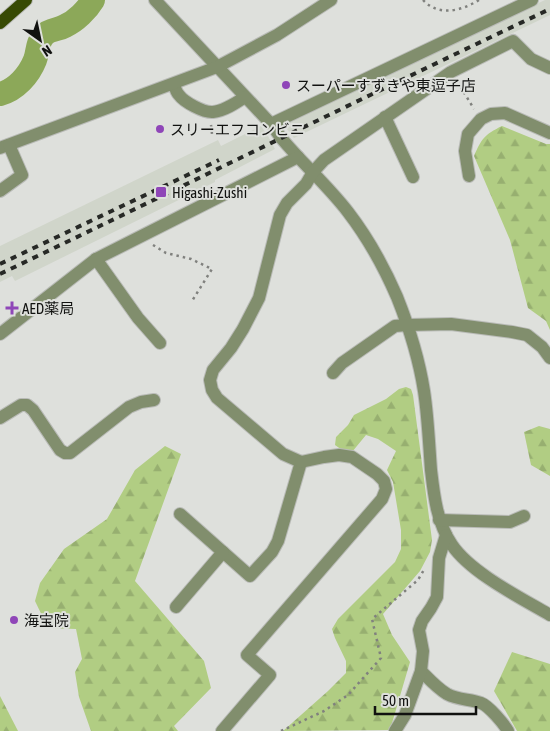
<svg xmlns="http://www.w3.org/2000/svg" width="550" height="731" viewBox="0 0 550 731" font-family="'Asap Condensed','Noto Sans JP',sans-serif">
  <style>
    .built { fill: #d0d5ca }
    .forest { fill: url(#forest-firs) }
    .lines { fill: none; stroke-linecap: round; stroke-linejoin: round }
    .river { stroke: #8ca859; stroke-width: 24 }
    .minor-casing { stroke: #b9bbb7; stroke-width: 14 }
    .major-casing { stroke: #b9bbb7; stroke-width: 14 }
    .path { stroke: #80817e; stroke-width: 2.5; stroke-dasharray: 2.5 4; stroke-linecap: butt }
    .minor { stroke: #818e6d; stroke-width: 12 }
    .major { stroke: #374a04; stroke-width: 12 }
    .rail { stroke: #272926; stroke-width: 4; stroke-dasharray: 6 6; stroke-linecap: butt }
    .poi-dot { fill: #8f46b8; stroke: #dee0dc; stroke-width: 2 }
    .labels { text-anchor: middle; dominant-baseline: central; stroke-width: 4; stroke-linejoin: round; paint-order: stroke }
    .poi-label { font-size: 15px; fill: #111210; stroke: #dee0dc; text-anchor: start }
  </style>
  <defs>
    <pattern id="forest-firs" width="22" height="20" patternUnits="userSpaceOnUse" patternTransform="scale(1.25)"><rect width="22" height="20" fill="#b1cd83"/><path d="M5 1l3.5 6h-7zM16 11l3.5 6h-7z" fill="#97af70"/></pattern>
  </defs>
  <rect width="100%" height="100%" fill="#dee0dc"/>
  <g class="built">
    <polygon points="545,0 550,0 550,15 294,138 283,124"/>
    <polygon points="261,126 268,136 275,149 215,180 215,182 15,281 12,276 0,282 0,246 218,140 221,146"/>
  </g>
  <g class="forest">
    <path d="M 502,126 L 546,144 L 550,144 L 550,330 L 546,321 L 528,308 L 510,240 L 474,156 C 482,138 484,135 502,126 Z"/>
    <polygon points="406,387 411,389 413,395 432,540 430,552 420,571 383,614 392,635 410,662 390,730 283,731 328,691 346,673 346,661 335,638 332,629 338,619 395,562 401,549 401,530 393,482 387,470 396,451 378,439 366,435 352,452 342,450 335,445 336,437 348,425 354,415 386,399 399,389"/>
    <polygon points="539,426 550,429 550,476 531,465 524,432"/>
    <polygon points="165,446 181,454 135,581 204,661 211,688 174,726 178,731 91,731 79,697 75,672 82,659 76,629 48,628 35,601 40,583 64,549 107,519 135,470"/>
    <polygon points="512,652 550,664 550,731 517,731 494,691"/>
    <polygon points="0,696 18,731 0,731"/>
  </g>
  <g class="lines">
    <path class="river" d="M 0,94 C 16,90 29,75 35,60 C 38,52 37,42 44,35 C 50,29 58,30 65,26 C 76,21 87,10 93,0"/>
    <defs>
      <g id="minor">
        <path d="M 155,0 L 271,124 C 275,129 278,134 282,139 C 303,164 328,186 348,212 C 368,238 384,267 397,297 C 409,327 419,359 424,391 C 428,417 429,444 431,470 C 434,496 437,523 452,545 C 471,573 521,598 550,615"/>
        <path d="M 174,84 C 175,88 176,92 179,95 C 184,102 204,113 213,112 C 224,111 236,103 245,97"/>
        <polyline points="385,117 413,177"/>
        <polyline points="271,124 532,0"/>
        <polyline points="0,148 217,67 277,35 331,0"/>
        <polyline points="469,176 465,151 468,134 481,119 491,114 505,113 550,133"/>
        <polyline points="0,191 22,175 9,145"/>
        <polyline points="96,259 138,318 160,343"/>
        <polyline points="0,334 96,259 298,157"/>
        <polyline points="333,373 342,363 395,326 407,325 451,324 512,332 527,335 542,347 550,358"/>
        <polyline points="0,418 21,405 27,405 33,410 60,450 65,453 70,453 129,407 141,402 154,400"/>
        <polyline points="180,514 250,576 272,552 278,541 301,462 283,454 217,398 212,390 210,380 213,370 231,348 243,329 259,298 280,215 287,203 306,184 313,172 324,160 451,72 513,41 531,59 550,68"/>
        <polyline points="439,520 510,522 524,516"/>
        <polyline points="176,607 223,552"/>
        <path d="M 421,671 C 429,679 437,688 447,694 C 458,700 470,699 481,703 C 489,706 504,724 508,731"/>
        <polyline points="222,731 270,675 247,655 382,499 386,489 384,481 377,474 352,457 339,455 324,457 301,462"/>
        <polyline points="395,731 405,715 421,671 423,651 419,630 422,621 431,608 437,597 439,558 446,535"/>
      </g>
      <polyline id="major" points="0,23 26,0"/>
    </defs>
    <use href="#minor" class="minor-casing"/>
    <use href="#major" class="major-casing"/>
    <g class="path">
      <path d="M 423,0 C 439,17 461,11 479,0"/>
      <polyline points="457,81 474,109"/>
      <polyline points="211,125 212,134"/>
      <polyline points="153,245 166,253 191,259 212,269 192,301"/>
      <polyline points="281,731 324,711 348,695 381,658 372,619 418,580 425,568"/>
    </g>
    <use href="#minor" class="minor"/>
    <use href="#major" class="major"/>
    <g class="rail">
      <polyline points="0,264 219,160"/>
      <path d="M 0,274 C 184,186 366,96 550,9"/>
    </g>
  </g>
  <g class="poi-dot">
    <circle cx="286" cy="85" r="5"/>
    <circle cx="160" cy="129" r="5"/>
    <rect x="155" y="186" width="12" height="12" rx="2.5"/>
    <path d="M9.5 300.5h5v5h5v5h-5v5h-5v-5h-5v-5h5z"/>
    <circle cx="14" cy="620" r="5"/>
  </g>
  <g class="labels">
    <g class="poi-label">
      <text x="296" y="85">スーパーすずきや東逗子店</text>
      <text x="170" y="129">スリーエフコンビニ</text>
      <text x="172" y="192">Higashi-Zushi</text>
      <text x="22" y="308">AED薬局</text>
      <text x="24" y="620">海宝院</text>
    </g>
  </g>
  <g transform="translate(40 40) rotate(147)" stroke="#dee0dc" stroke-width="4" paint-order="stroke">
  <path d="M0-4L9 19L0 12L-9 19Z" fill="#111210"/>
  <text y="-8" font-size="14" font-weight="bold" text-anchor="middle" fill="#111210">N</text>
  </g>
  <path d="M375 706v8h101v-8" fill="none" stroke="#111210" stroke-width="2.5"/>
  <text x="382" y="706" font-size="15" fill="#111210" stroke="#dee0dc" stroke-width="4" paint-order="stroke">50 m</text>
</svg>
